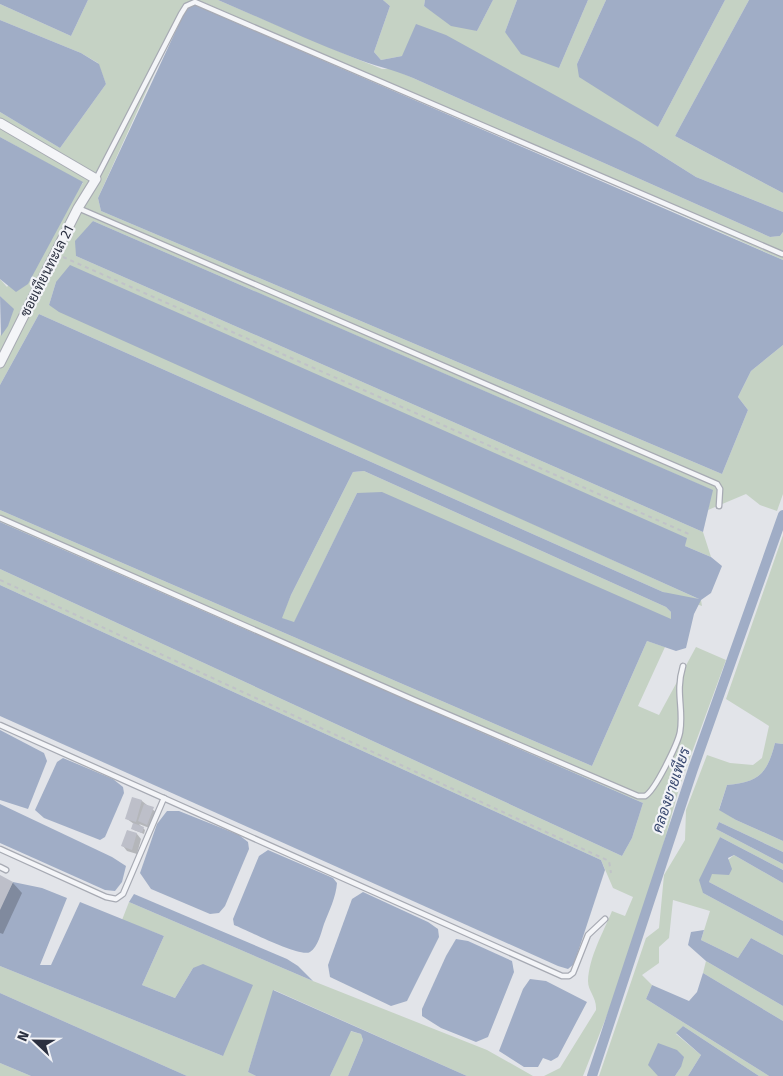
<svg xmlns="http://www.w3.org/2000/svg" width="783" height="1076" viewBox="0 0 783 1076" font-family="'Fira Sans',Sarabun,sans-serif">
  <style>
    .green { fill: #c5d2c4 }
    .water { fill: #a0adc6; fill-rule: evenodd }
    .shadow { fill: #0003 }
    .lines { fill: none; stroke-linecap: round; stroke-linejoin: round }
    .canal { stroke: #a0adc6; stroke-width: 10 }
    .building { fill: #bdbfc9 }
    .lane-casing { stroke: #a7aab3; stroke-width: 7 }
    .street-casing { stroke: #a7aab3; stroke-width: 11 }
    .path { stroke: #c0c2c8; stroke-width: 2; stroke-dasharray: 4 4; stroke-linecap: butt }
    .lane { stroke: #f4f5f8; stroke-width: 4.5 }
    .street { stroke: #f4f5f8; stroke-width: 9 }
    .labels { text-anchor: middle; dominant-baseline: central; stroke-width: 4.5; stroke-linejoin: round; paint-order: stroke }
    .street-label { font-size: 14px; fill: #2b3040; stroke: #f2f3f7 }
    .water-label { font-size: 15px; font-style: italic; fill: #394970; stroke: #f2f3f7 }
  </style>
  <rect width="100%" height="100%" fill="#e2e4e9"/>
  <g class="green">
    <polygon points="88,0 218,0 352,57 382,69 392,69 413,78 770,237 780,236 783,232 783,260 203,2 183,10 98,198 101,211 722,474 748,410 738,397 751,371 783,345 783,494 777,511 760,505 746,494 708,510 712,490 93,221 76,256 703,532 711,557 685,546 686,538 56,282 49,305 701,600 702,606 663,592 39,314 0,385 0,336 13,309 0,296 0,279 7,287 83,183 0,137 0,112 60,148 106,84 98,63 81,53 0,20 0,4 71,36"/>
    <polygon points="383,0 425,0 424,6 477,31 493,0 517,0 505,32 559,68 588,0 606,0 577,64 658,127 725,0 749,0 675,136 783,193 783,212 696,177 642,143 402,56 381,60 374,52 390,6"/>
    <polygon points="364,471 666,607 671,612 671,620 357,493 294,623 281,618 291,595 353,472"/>
    <path d="M 0,510 L 592,766 L 647,641 L 665,647 L 638,706 L 659,715 L 696,647 L 726,660 L 680,785 L 656,871 L 611,1005 L 583,1076 L 544,1076 L 560,1068 L 596,1010 C 597,997 588,992 588,981 C 589,957 603,933 612,911 L 625,916 L 633,897 L 613,888 L 601,860 L 0,585 L 0,569 L 622,856 L 632,838 L 643,803 L 0,522 Z"/>
    <path d="M 783,535 L 783,744 L 775,743 C 767,774 759,782 727,785 L 719,809 L 736,820 L 783,841 L 783,852 L 719,822 L 716,829 L 783,864 L 783,870 L 720,837 L 703,893 L 783,936 L 783,955 L 751,938 L 738,958 L 701,940 L 710,911 L 673,900 L 669,938 L 659,947 L 659,963 L 642,975 L 652,985 L 646,999 L 769,1076 L 759,1076 L 683,1026 L 676,1034 L 701,1055 L 688,1076 L 675,1076 L 681,1067 L 660,1076 L 599,1076 L 646,938 L 659,928 L 664,875 L 685,840 L 686,810 L 707,755 L 730,763 L 753,765 L 762,758 L 769,726 L 726,699 Z"/>
    <polygon points="734,855 783,883 783,921 709,882 711,874"/>
    <polygon points="129,902 313,981 487,1050 533,1076 467,1076 274,990 248,1072 256,1076 187,1076 0,993 0,966 223,1056 193,968 175,998 142,985 164,936 122,920"/>
    <polygon points="706,961 783,1006 783,1021 703,973"/>
    <polygon points="350,1031 361,1034 363,1040 348,1076 330,1076"/>
    <polygon points="0,1063 31,1076 0,1076"/>
  </g>
  <g class="water">
    <polygon points="0,0 88,0 71,36 0,4"/>
    <path d="M 218,0 L 383,0 L 390,6 L 374,52 L 381,60 L 402,56 L 416,24 L 446,35 L 642,143 L 696,177 L 783,212 L 783,232 L 780,236 L 770,237 L 413,78 C 393,69 373,66 352,57 C 307,40 263,19 218,0 Z"/>
    <polygon points="425,0 493,0 477,31 451,26 424,6"/>
    <polygon points="517,0 588,0 559,68 521,54 505,32"/>
    <polygon points="606,0 725,0 658,127 579,77 577,64"/>
    <polygon points="749,0 783,0 783,193 675,136"/>
    <polygon points="195,5 783,260 783,345 751,371 738,397 748,410 722,474 101,211 98,198 186,9"/>
    <polygon points="0,20 81,53 99,64 106,84 60,148 0,112"/>
    <polygon points="0,137 83,182 28,284 16,292 0,279"/>
    <polygon points="93,221 713,490 703,532 76,256 75,241"/>
    <path d="M 70,265 L 687,538 L 685,546 L 711,557 L 722,566 L 711,593 L 701,600 L 694,614 L 686,648 L 676,651 L 647,641 L 592,766 L 0,510 L 0,385 L 39,314 L 663,592 L 699,599 L 59,312 L 49,305 L 56,282 ZM 364,471 L 666,607 L 671,612 L 671,619 L 382,492 L 357,493 L 294,622 L 282,618 L 291,595 L 353,472 Z"/>
    <polygon points="0,296 14,309 8,326 1,336"/>
    <polygon points="0,522 643,803 632,838 622,856 0,569"/>
    <polygon points="0,585 601,860 605,870 574,964 568,969 558,966 0,716"/>
    <polygon points="0,730 44,753 47,761 28,809 0,800"/>
    <path d="M 775,743 L 783,744 L 783,841 L 736,820 L 719,810 L 727,785 C 759,782 767,774 775,743 Z"/>
    <polygon points="63,758 113,779 123,787 124,793 105,837 100,840 44,818 35,810 57,762"/>
    <polygon points="0,804 112,857 126,866 122,882 115,891 105,890 0,843"/>
    <polygon points="167,811 179,811 239,835 248,842 249,849 225,906 219,913 210,914 151,889 140,873 157,824"/>
    <polygon points="719,822 783,852 783,864 716,829"/>
    <polygon points="720,837 783,870 783,883 734,855 728,858 732,869 729,875 712,874 709,882 783,921 783,936 703,893 699,880"/>
    <path d="M 268,850 L 333,878 L 337,883 C 336,897 329,911 324,924 C 321,933 318,947 310,952 C 300,958 247,930 234,925 L 233,919 L 259,856 Z"/>
    <polygon points="13,882 42,888 67,898 40,965 51,965 80,902 164,936 142,985 175,998 193,968 203,964 253,985 223,1056 0,966 0,908"/>
    <polygon points="363,892 428,922 438,929 439,937 407,1001 391,1006 330,977 328,965 352,899"/>
    <polygon points="134,894 287,959 298,966 313,981 129,902"/>
    <polygon points="704,930 701,940 738,958 751,938 783,955 783,1006 706,961 688,945 691,932"/>
    <polygon points="456,939 468,941 512,961 514,972 488,1037 476,1042 441,1028 422,1016 422,1009 446,956"/>
    <polygon points="703,973 783,1021 783,1076 769,1076 646,999 652,985 689,1001 697,992"/>
    <polygon points="530,979 546,981 587,1002 558,1057 551,1061 543,1058 538,1067 524,1067 499,1051 523,989"/>
    <polygon points="273,990 467,1076 348,1076 363,1040 361,1034 351,1031 330,1076 256,1076 248,1072"/>
    <polygon points="0,993 187,1076 31,1076 0,1063"/>
    <polygon points="683,1026 759,1076 688,1076 701,1055 676,1033"/>
    <polygon points="658,1043 677,1050 684,1057 681,1067 675,1076 658,1076 648,1065"/>
  </g>
  <g class="shadow">
    <polygon points="133,799 142,801 157,813 152,829 139,824 145,830 144,834 134,830 132,828 134,824 127,819"/>
    <polygon points="127,831 137,834 141,839 137,854 127,851 123,846"/>
    <polygon points="0,877 13,883 22,893 3,934 0,933"/>
  </g>
  <g class="lines">
    <polyline class="canal" points="592,1076 693,769 783,515"/>
  </g>
  <g class="building">
    <polygon points="132,797 142,800 136,822 125,819"/>
    <polygon points="144,804 154,807 147,825 138,821"/>
    <polygon points="133,823 144,827 142,833 131,829"/>
    <polygon points="127,830 137,833 132,850 121,846"/>
    <polygon points="0,875 13,882 0,910"/>
  </g>
  <g class="lines">
    <defs>
      <g id="lane">
        <polyline points="96,179 181,14 186,6 195,2 782,254"/>
        <polyline points="78,208 717,484 720,489 719,506"/>
        <path d="M 0,518 L 414,700 L 638,796 L 645,796 C 655,791 678,743 680,732 C 684,708 675,693 683,666"/>
        <polyline points="0,725 562,976 569,976 573,973 588,935 605,919"/>
        <polyline points="0,849 106,897 116,899 123,894 164,798"/>
        <polyline points="0,867 6,870"/>
      </g>
      <polyline id="street" points="0,123 96,179 78,208 0,363"/>
    </defs>
    <use href="#lane" class="lane-casing"/>
    <use href="#street" class="street-casing"/>
    <g class="path">
      <polyline points="63,257 691,535"/>
      <polyline points="0,580 609,861 611,873"/>
    </g>
    <use href="#lane" class="lane"/>
    <use href="#street" class="street"/>
  </g>
  <g class="labels">
    <g class="street-label">
      <text transform="translate(47 271) rotate(-63)">ซอยเทียนทะเล 21</text>
    </g>
    <g class="water-label">
      <text transform="translate(671 790) rotate(-71)">คลองยายเพียร</text>
    </g>
  </g>
  <g transform="translate(35 1041) rotate(292)" stroke="#f2f3f7" stroke-width="4" paint-order="stroke">
  <path d="M0-4L9 19L0 12L-9 19Z" fill="#2b3040"/>
  <text y="-8" font-size="14" font-weight="bold" text-anchor="middle" fill="#2b3040">N</text>
  </g>
</svg>
